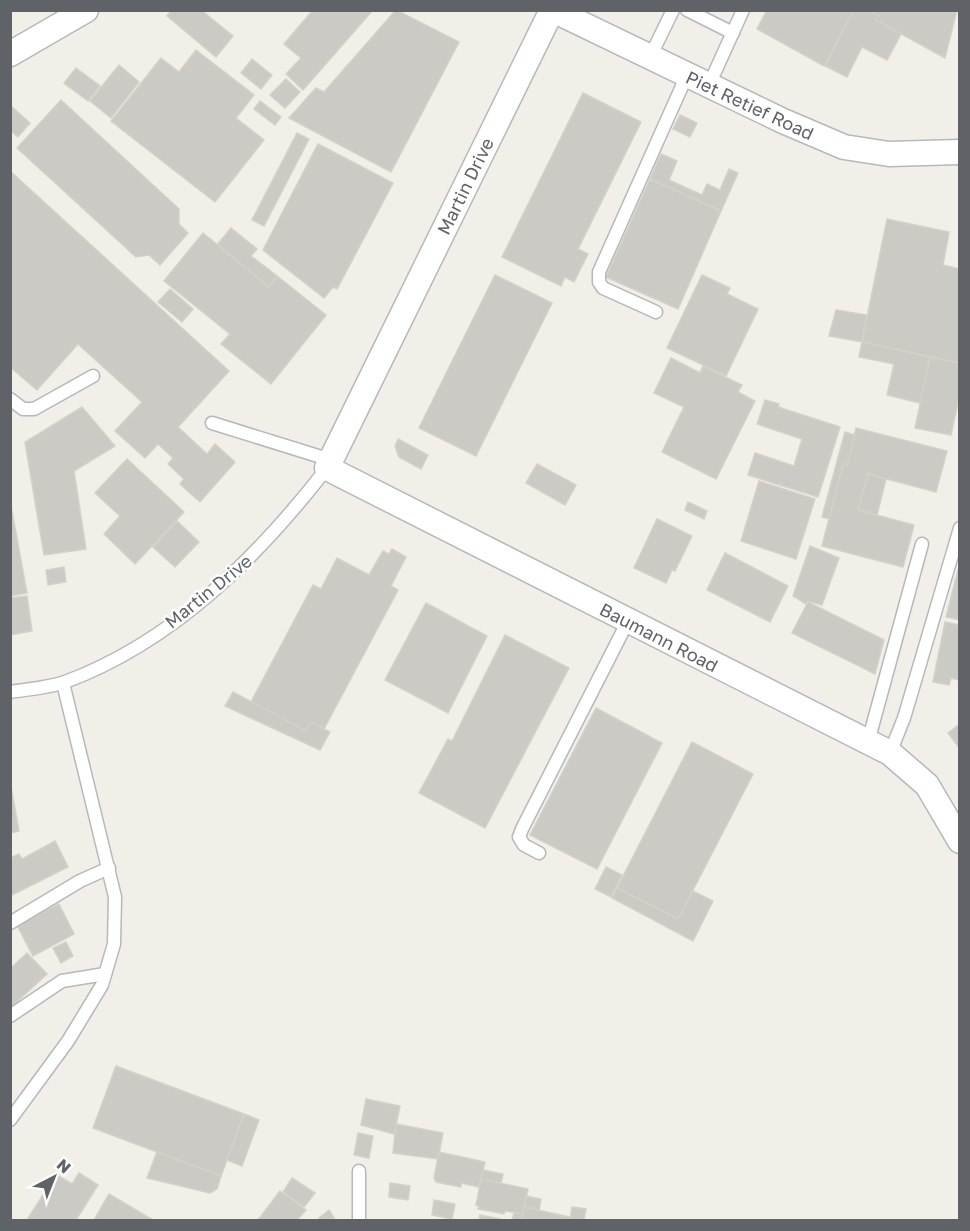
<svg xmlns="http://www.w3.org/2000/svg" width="970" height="1231" viewBox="0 0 970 1231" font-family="'Golos Text',sans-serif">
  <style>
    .building { fill: #cccac5; stroke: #d6d1c6; stroke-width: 1.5 }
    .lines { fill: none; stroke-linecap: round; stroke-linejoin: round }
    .service-casing { stroke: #b5b8bc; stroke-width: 15 }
    .minor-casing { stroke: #b5b8bc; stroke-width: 27 }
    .service { stroke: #fff; stroke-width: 12 }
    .minor { stroke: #fff; stroke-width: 24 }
    .labels { text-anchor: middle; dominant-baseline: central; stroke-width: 5; stroke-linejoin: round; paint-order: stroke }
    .street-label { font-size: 18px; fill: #5f6368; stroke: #fff }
  </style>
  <rect width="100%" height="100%" fill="#f1efe8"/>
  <g class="building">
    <polygon points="172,10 201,10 233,36 216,57 167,16"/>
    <polygon points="313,10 373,10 303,90 286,74 301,58 284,44"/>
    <polygon points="396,10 459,42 391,172 289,118 316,88 324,92"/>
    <polygon points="767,10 854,10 824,66 757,29"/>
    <polygon points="854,10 869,10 879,16 876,20 901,34 887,60 862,47 847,77 825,66"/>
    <polygon points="869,10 957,10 945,58 876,20 879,16"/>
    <polygon points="196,50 254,95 236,118 264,140 215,202 111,121 161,58 179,72"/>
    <polygon points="252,59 272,75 261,89 241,73"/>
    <polygon points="119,65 139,82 111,118 90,101"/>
    <polygon points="76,68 100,86 88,101 64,83"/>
    <polygon points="286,79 300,92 285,108 270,95"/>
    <polygon points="583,93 641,122 578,249 588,254 574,282 565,277 561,286 502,257"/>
    <polygon points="61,100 179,209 179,224 188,233 160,265 149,255 136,257 17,148"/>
    <polygon points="260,101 281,117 275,125 254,109"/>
    <polygon points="11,106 30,123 18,137 10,130"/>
    <polygon points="680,115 697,123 690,137 673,129"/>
    <polygon points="297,133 309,139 264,226 252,220"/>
    <polygon points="318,144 393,183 337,289 333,287 324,298 263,250"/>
    <polygon points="661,154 677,161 669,180 702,195 707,184 720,190 729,169 738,173 721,211 650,179"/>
    <polygon points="10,171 229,371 178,427 207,454 215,444 235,462 200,502 180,484 184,479 168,464 173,458 158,444 145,458 115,431 142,402 78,344 37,390 10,367"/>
    <polygon points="650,179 721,211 678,309 606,277"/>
    <polygon points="887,219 949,232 943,265 960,269 960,363 862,342"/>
    <polygon points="231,228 257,249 251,256 277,276 269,287 217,245"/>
    <polygon points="203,233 269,287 277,276 326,315 271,384 221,344 230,334 164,281"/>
    <polygon points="495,275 552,303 476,456 419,428"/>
    <polygon points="702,275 730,288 727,294 758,309 726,376 667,348"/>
    <polygon points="170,289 193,309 182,322 158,302"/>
    <polygon points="836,310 867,315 862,342 829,336"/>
    <polygon points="862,342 930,357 920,403 887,395 894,364 859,357"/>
    <polygon points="930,357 960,363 960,393 951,435 915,428"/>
    <polygon points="671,358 700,373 703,366 742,385 738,392 755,401 716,479 662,452 684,407 654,393"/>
    <polygon points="765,400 779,404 778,407 840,427 818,497 748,475 755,453 794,466 802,439 757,424"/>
    <polygon points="82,407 115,446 74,471 86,549 44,555 25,442"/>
    <polygon points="856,428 947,451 936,492 868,474 858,510 914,525 903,567 822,546 843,464 847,465"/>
    <polygon points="845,432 855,435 847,465 843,464 829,519 822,517"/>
    <polygon points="398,439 428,455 421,469 399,457 395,446"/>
    <polygon points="127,459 184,512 135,564 104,534 120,516 95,493"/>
    <polygon points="537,464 576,485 565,505 526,483"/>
    <polygon points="868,474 886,479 877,515 858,510"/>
    <polygon points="759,481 815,499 796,559 741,541"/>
    <polygon points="10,500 27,593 10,596"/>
    <polygon points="688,502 707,511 704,519 685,510"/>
    <polygon points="657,519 692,536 675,571 672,570 666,583 634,568"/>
    <polygon points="177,521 199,542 175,567 153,547"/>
    <polygon points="810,546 839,558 822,605 808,601 806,604 793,596"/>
    <polygon points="392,549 406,557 391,586 398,590 324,729 311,722 306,731 251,702 313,585 321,589 337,558 369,575 383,551 389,554"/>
    <polygon points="725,553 788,586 770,622 707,590"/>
    <polygon points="64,567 66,582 48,585 46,570"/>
    <polygon points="958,570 960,571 960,620 946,617"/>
    <polygon points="27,596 32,631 10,635 10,598"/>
    <polygon points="808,602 884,640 875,674 792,633"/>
    <polygon points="426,603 487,636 448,713 385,680"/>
    <polygon points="945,622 960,625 960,684 959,680 951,678 949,685 933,682"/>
    <polygon points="505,635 569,668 485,828 419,793 448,739 452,741"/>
    <polygon points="233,692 306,731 311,722 330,732 320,750 225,706"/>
    <polygon points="596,708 662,743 597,869 530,835"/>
    <polygon points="960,724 960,749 948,733"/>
    <polygon points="692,742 753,774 678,919 617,888"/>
    <polygon points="10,781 19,831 10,833"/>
    <polygon points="55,841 68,867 10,896 10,858 19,854 22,859"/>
    <polygon points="606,867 622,875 611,897 595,889"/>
    <polygon points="617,888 678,919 693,891 713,901 693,941 612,898"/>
    <polygon points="59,904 74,934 33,956 17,925"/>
    <polygon points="66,942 73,956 61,963 53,948"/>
    <polygon points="27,953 47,974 10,1008 10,969"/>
    <polygon points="116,1066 244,1114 221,1176 93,1128"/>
    <polygon points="366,1099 400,1106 394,1134 361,1125"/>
    <polygon points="244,1114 259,1120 242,1166 227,1160"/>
    <polygon points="396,1124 443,1133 438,1159 393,1153"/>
    <polygon points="358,1133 373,1136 369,1158 354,1155"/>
    <polygon points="157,1152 221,1176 217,1189 210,1193 147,1178"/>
    <polygon points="439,1152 485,1162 479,1187 461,1183 461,1187 436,1182 434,1178"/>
    <polygon points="483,1170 503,1174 501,1183 481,1179"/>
    <polygon points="79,1173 98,1185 76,1220 27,1220 56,1174 72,1184"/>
    <polygon points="292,1178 315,1193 304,1207 283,1192"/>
    <polygon points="481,1179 528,1189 523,1214 505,1211 504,1214 478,1209 479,1206 476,1205"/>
    <polygon points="390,1183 410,1186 408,1200 389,1197"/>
    <polygon points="280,1191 306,1210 297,1220 258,1220"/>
    <polygon points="109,1194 153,1220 94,1220"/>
    <polygon points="526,1196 541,1199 539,1210 524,1207"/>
    <polygon points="434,1200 455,1204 452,1219 432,1215"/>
    <polygon points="524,1207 570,1217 570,1220 521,1220"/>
    <polygon points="572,1207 586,1209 584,1220 570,1220"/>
    <polygon points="329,1210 334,1218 321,1220 319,1218"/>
    <polygon points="514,1213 523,1214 521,1220 512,1220"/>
    <polygon points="480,1215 500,1219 499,1220 479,1220"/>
  </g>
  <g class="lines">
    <defs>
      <g id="service">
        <polyline points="687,10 733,33"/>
        <polyline points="650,57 673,10"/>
        <polyline points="709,85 743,10"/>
        <polyline points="656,312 603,288 599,282 599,272 687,75"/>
        <polyline points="10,399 23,409 34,409 93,376"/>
        <polyline points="212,423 331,460"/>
        <path d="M 10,692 C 28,689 48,688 65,682 C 173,642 258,557 327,468"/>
        <polyline points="868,742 922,544"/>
        <polyline points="890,753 904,718 960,528"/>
        <polyline points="539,853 524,845 519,837 522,829 628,621"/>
        <polyline points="10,923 80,881 109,868"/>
        <polyline points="10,1016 62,981 105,974"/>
        <polyline points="10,1120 68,1041 102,985 114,944 115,897 63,683"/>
        <polyline points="359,1220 359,1171"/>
      </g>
      <g id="minor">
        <polyline points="552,10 327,468 890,753 927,785 960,841"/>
        <polyline points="553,10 783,121 844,147 889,154 960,152"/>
        <polyline points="10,54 86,10"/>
      </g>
    </defs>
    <use href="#service" class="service-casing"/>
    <use href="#minor" class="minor-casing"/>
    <use href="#service" class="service"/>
    <use href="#minor" class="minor"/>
  </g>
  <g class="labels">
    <g class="street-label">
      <text transform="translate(750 105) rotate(25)">Piet Retief Road</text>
      <text transform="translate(465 186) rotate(-64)">Martin Drive</text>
      <text transform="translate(208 591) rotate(-39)">Martin Drive</text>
      <text transform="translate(659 637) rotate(27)">Baumann Road</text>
    </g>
  </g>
  <rect width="970" height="1231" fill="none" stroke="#5f6368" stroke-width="24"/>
  <g transform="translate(54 1177) rotate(42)" stroke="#ffffff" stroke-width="4.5" paint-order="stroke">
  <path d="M0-4.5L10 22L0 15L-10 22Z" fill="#5f6368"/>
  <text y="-9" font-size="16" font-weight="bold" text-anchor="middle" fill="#5f6368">N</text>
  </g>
</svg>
